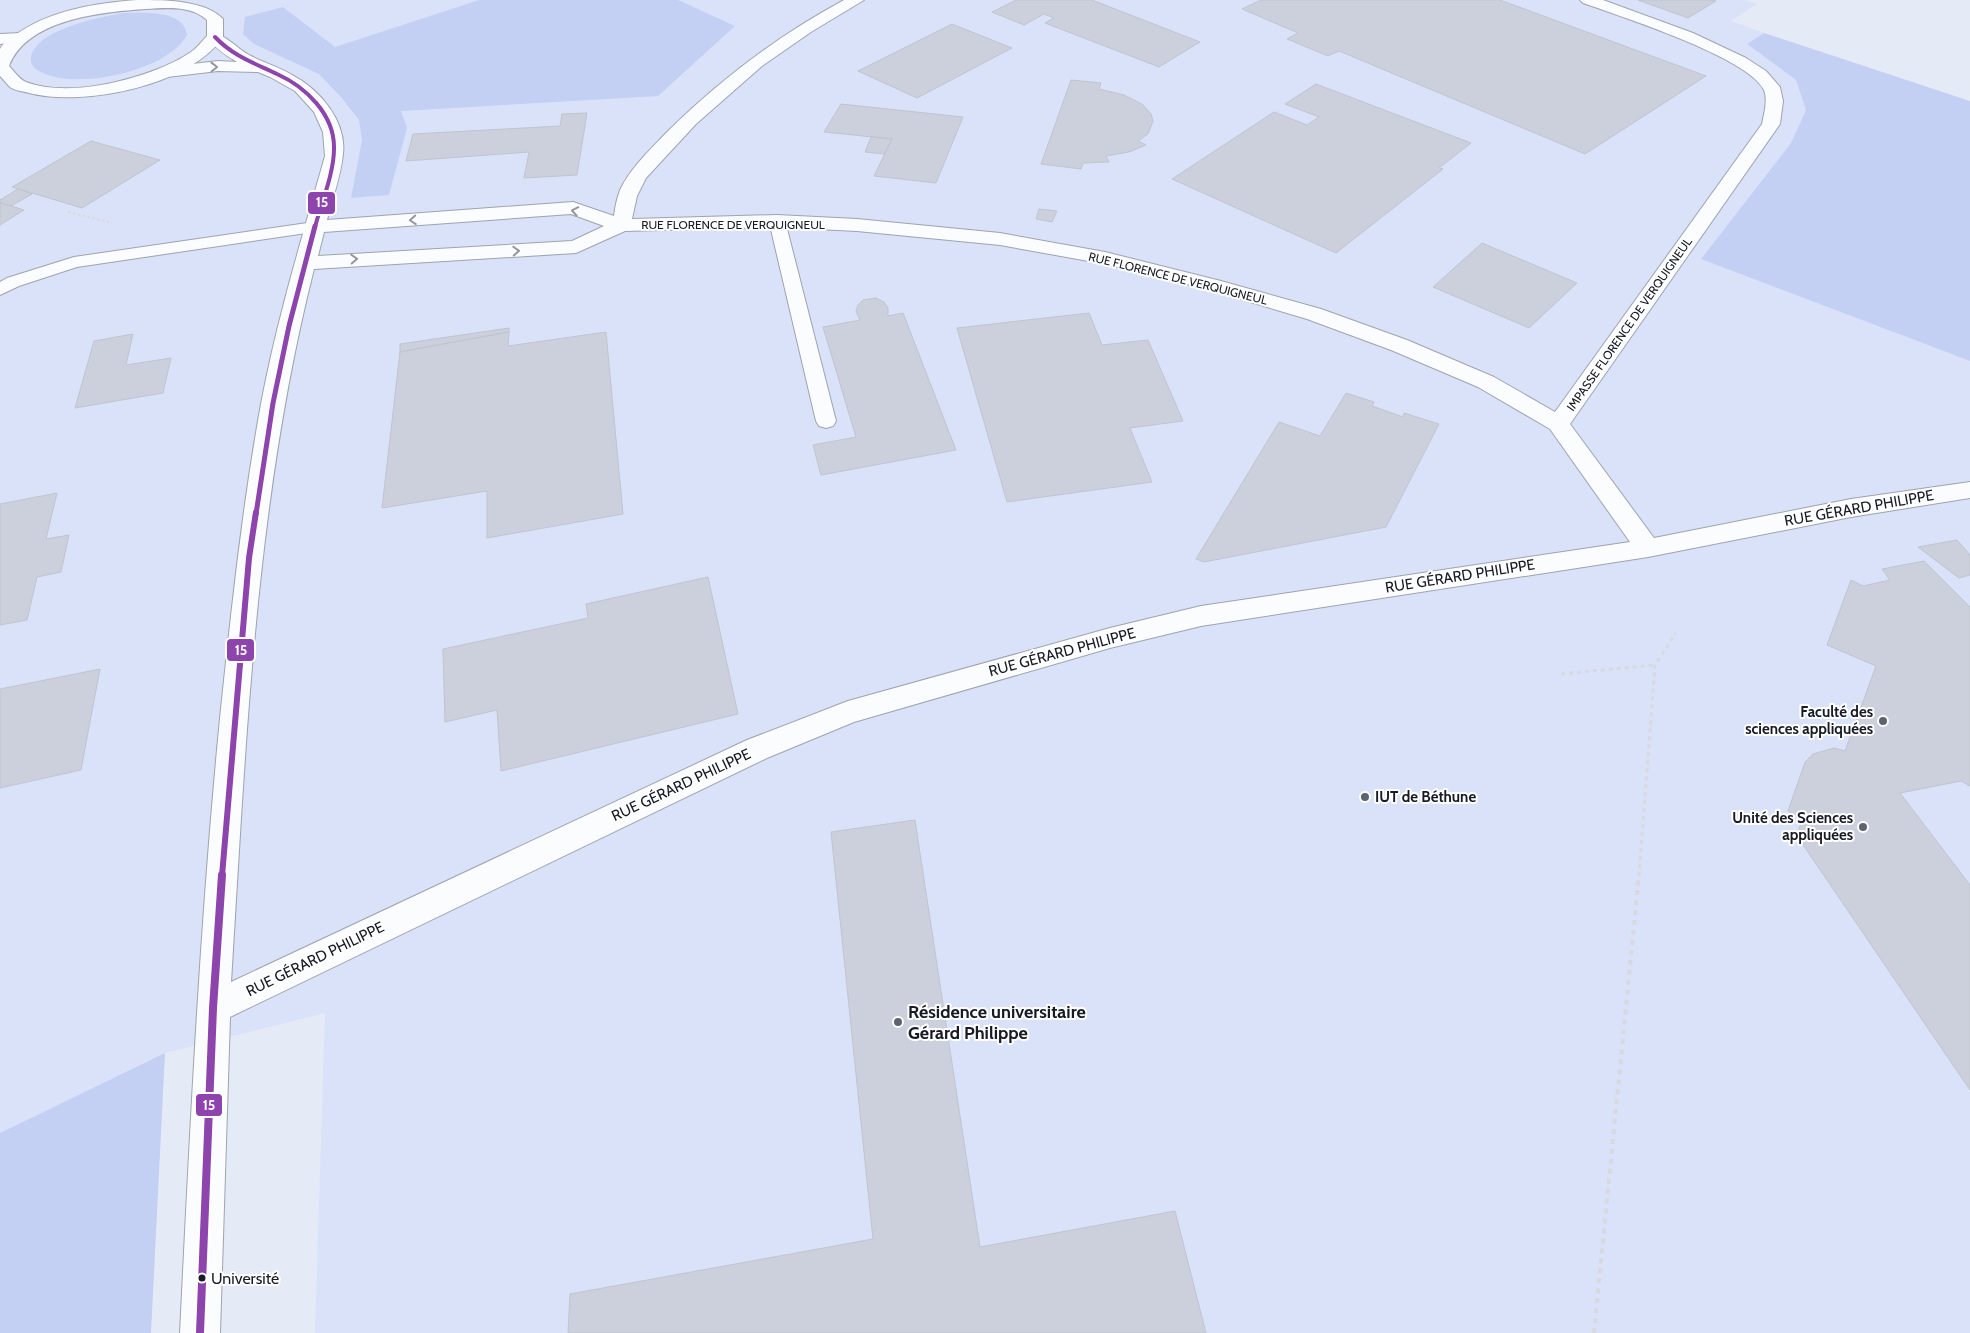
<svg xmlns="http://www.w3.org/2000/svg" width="1970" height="1333" viewBox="0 0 1970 1333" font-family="Cabin,sans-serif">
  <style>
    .built { fill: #d9e2f9 }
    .green { fill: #c3d0f3 }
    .building { fill: #ccd0dc; stroke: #c0c4cf }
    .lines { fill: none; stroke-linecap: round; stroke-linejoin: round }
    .lane-casing { stroke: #9fa3ae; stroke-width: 2 }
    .street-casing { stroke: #9fa3ae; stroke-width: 2 }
    .secondary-casing { stroke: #9fa3ae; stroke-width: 2 }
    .path-far2 { stroke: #d7d9de; stroke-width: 2; stroke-dasharray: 2.5 2.5; stroke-linecap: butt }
    .path-far1 { stroke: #d7d9de; stroke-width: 3; stroke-dasharray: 4 4; stroke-linecap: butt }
    .path { stroke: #d7d9de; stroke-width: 4; stroke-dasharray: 5 5; stroke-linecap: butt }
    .lane { fill: #fbfcfe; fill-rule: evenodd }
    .street { fill: #fbfcfe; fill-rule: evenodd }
    .secondary { fill: #fbfcfe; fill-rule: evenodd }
    .bus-1-far3-casing { stroke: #fff; stroke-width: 6 }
    .bus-1-far2-casing { stroke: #fff; stroke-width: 8 }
    .bus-1-far1-casing { stroke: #fff; stroke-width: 10 }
    .bus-1-casing { stroke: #fff; stroke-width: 12 }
    .bus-1-far3 { stroke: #8e44ad; stroke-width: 4 }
    .bus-1-far2 { stroke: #8e44ad; stroke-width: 5 }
    .bus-1-far1 { stroke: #8e44ad; stroke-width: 6 }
    .bus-1 { stroke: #8e44ad; stroke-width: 8 }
    .oneway { stroke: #94979d }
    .poi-dot { fill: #5f636f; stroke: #fff; stroke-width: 2 }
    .bus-dot { fill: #171b26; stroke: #fff; stroke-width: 2 }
    .labels { text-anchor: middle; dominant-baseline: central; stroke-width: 4; stroke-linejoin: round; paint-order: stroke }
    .far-street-label { font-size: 12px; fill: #171b26; stroke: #fff }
    .street-label { font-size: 15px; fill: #171b26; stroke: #fff }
    .poi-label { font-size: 15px; font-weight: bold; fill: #171b26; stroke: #fff; text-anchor: end }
    .near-bus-label { font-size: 16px; fill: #171b26; stroke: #fff; text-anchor: start }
    .near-poi-label { font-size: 18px; font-weight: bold; fill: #171b26; stroke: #fff; text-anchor: start }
    .line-badge { stroke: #fff; stroke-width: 2 }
    .badge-label { font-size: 14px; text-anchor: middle; font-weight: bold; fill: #fff }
  </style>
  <rect width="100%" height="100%" fill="#e5eaf7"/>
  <polygon class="built" points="0,0 1745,0 1757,4 1731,21 1764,33 1747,44 1796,80 1806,110 1791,143 1701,259 1970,361 1970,1333 315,1333 325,1013 165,1053 0,1133"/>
  <g class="green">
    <polygon points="479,0 678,0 735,26 658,96 401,111 407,128 389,195 351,198 362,140 359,120 341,97 319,74 254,44 243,34 245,17 283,7 335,47"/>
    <path d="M 124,13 C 143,13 184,9 187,35 C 168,71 76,91 41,72 C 35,70 30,64 31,58 C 35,29 101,17 124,13 Z"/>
    <polygon points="1764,33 1970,101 1970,361 1701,259 1791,143 1806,110 1796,80 1747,44"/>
    <polygon points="165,1053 151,1333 0,1333 0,1133"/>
  </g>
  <g class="building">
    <polygon points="1016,0 1092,0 1200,42 1159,67 1045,23 1054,18 1044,14 1024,25 992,12"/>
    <polygon points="1261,0 1500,0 1706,76 1585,154 1339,51 1328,56 1287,39 1298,33 1242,9"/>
    <polygon points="1638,0 1712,0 1716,1 1688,18"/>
    <polygon points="952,24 1012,48 917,98 858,71"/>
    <polygon points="1071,80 1101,83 1099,89 1124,95 1142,104 1151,114 1153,121 1148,134 1138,141 1146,145 1129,152 1106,156 1109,162 1083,163 1081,169 1041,164"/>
    <polygon points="1316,84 1471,143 1439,168 1443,169 1336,253 1172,179 1274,112 1307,125 1319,117 1285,104"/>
    <polygon points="841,104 963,117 936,183 874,176 892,139 824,132"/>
    <polygon points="587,113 577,175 524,178 529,152 406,161 413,134 560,126 562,114"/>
    <polygon points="871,137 892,139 884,154 865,152"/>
    <polygon points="91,141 160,160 82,208 12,187"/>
    <polygon points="18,189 32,194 11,206 0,203 0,200"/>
    <polygon points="0,203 11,206 24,210 0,225"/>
    <polygon points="1039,209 1057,211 1052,222 1036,219"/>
    <polygon points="1482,243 1577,283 1529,328 1433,287"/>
    <polygon points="876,298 884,302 888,308 888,316 903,313 956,450 821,475 813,445 856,437 823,327 860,320 856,311 858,305 863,300"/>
    <polygon points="1089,313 1102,345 1148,340 1183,421 1130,428 1152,482 1007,502 957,328"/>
    <polygon points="509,328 509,332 400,352 400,344"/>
    <polygon points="509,332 508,346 606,332 623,514 487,538 487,491 382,508 400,352"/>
    <polygon points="133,334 126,365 171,358 163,393 75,408 94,341"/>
    <polygon points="1346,393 1374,402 1372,406 1403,417 1404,413 1439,424 1386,527 1204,562 1196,559 1279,422 1320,436"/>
    <polygon points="57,493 46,539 69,535 61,572 37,577 27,620 0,625 0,504"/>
    <polygon points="1957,540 1970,555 1970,575 1959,578 1918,547"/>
    <polygon points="1924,561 1970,607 1970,786 1961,781 1900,793 1970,885 1970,1090 1797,836 1802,819 1788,811 1805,762 1813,754 1834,748 1845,751 1876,666 1827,645 1851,580 1863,586 1890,580 1882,569"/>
    <polygon points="708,577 738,714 501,771 497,710 445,722 443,649 588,618 586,604"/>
    <polygon points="100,669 81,770 0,788 0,689"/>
    <polygon points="915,820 980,1247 1175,1211 1206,1333 568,1333 570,1294 873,1239 831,832"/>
  </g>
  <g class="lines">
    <defs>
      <g id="lane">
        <polygon points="777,216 783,217 785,221 836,421 833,426 826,428 819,426 816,421 769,221 771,217"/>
        <polygon points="314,222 320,223 322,227 320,231 77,267 19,286 0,295 0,282 7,278 74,257"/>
      </g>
      <g id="street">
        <path d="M 844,0 L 864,0 L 811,32 L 762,66 L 696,124 L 646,178 L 637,196 L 632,219 L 777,215 L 857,219 L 1000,233 L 1105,252 L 1221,281 L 1321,309 L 1407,340 L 1494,377 L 1555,412 L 1762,124 C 1764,114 1768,100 1764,90 C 1748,57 1619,16 1583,3 L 1580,0 L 1603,0 L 1693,33 L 1746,58 L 1766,71 L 1780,87 L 1783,101 L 1780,124 L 1570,424 L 1654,538 L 1851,499 L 1970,482 L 1970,498 L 1851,517 L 1648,557 L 1201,626 L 1110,648 L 854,722 L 767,758 L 230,1017 L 220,1333 L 180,1333 C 190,1128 200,923 220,718 C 231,613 242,508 261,404 C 277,319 302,238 325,156 L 323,132 L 314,112 L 295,91 L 270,77 L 258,72 L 218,71 L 167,77 L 161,76 L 159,72 L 161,68 L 167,67 L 218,61 L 237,62 C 225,55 215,48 207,37 L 209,34 C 222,30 238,50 251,56 C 264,63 279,67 292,75 C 319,89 347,121 343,154 C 341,176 332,199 327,220 L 573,202 L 614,216 C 615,207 617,198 620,190 C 631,167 651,149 668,131 C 721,79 779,35 844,0 ZM 571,214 L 604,226 L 572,241 L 318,256 L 324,232 ZM 777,227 L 857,231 L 1000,245 L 1105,264 L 1207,289 L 1307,319 L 1391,350 L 1478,387 L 1550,429 L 1630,542 L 1201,606 L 1110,628 L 848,701 L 747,740 L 231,982 C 246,743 255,501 314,269 L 576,253 L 625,231 Z"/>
        <polygon points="21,33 29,38 27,41 0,44 0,34"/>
      </g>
      <path id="secondary" d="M 138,0 C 165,0 205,0 223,19 L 223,37 C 190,86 83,107 29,93 C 23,91 15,91 10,87 C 7,84 3,79 0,76 C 0,68 0,56 0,49 C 3,43 9,39 14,36 C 49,10 96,3 138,0 ZM 146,9 C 166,8 190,5 207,20 L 207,36 C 202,41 197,48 191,52 C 153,78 70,99 26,82 C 19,79 14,71 9,66 C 27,19 102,12 146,9 Z"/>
    </defs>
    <use href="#lane" class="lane-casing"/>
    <use href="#street" class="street-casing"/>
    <use href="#secondary" class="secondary-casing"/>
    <polyline class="path-far2" points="68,212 112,223"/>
    <g class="path-far1">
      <polyline points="1561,674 1655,665"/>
      <polyline points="1639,876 1655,665 1676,633"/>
    </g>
    <polyline class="path" points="1594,1333 1639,875"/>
    <use href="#lane" class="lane"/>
    <use href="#street" class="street"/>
    <use href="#secondary" class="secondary"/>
    <defs>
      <path id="bus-1-far3" d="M 215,37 C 233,56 254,63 277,74 C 306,87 335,115 334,149 C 334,173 321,204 315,227"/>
      <polyline id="bus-1-far2" points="256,514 273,403 289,326 315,226"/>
      <polyline id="bus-1-far1" points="222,876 249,558 256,512"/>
      <polyline id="bus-1" points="200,1333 213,1008 222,875"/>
    </defs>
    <use href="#bus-1-far3" class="bus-1-far3-casing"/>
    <use href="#bus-1-far2" class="bus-1-far2-casing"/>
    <use href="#bus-1-far1" class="bus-1-far1-casing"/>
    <use href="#bus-1" class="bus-1-casing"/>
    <use href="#bus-1-far3" class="bus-1-far3"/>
    <use href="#bus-1-far2" class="bus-1-far2"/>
    <use href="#bus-1-far1" class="bus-1-far1"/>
    <use href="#bus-1" class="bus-1"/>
  </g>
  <defs><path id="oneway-chevron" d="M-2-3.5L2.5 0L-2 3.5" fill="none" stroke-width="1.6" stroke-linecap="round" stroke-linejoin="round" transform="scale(1.25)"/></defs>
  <g class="oneway">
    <use href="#oneway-chevron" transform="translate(214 67) rotate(-1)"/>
    <use href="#oneway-chevron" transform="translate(575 211) rotate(-169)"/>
    <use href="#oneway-chevron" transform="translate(413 220) rotate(176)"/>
    <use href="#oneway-chevron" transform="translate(516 251) rotate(-3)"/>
    <use href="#oneway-chevron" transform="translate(354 259) rotate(-3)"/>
  </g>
  <g class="poi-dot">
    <circle cx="1883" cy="721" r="5"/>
    <circle cx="1365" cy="797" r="5"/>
    <circle cx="1863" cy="827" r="5"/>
    <circle cx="898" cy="1022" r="5"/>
  </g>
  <circle class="bus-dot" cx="202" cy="1278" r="4.5"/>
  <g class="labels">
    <g class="far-street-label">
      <text x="733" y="224">RUE FLORENCE DE VERQUIGNEUL</text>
      <text transform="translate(1178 278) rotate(14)">RUE FLORENCE DE VERQUIGNEUL</text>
      <text transform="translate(1629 324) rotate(-55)">IMPASSE FLORENCE DE VERQUIGNEUL</text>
    </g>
    <g class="street-label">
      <text transform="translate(1859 508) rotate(-10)">RUE GÉRARD PHILIPPE</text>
      <text transform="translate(1460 576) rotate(-9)">RUE GÉRARD PHILIPPE</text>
      <text transform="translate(1062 652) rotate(-15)">RUE GÉRARD PHILIPPE</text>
      <text transform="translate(681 785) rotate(-25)">RUE GÉRARD PHILIPPE</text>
      <text transform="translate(315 959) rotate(-26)">RUE GÉRARD PHILIPPE</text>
    </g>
    <g class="poi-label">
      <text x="1873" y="712">Faculté des<tspan x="1873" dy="17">sciences appliquées</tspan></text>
      <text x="1375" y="797" text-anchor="start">IUT de Béthune</text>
      <text x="1853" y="818">Unité des Sciences<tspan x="1853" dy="17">appliquées</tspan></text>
    </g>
    <g class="near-bus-label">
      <text x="211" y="1278">Université</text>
    </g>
    <g class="near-poi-label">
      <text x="908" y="1012">Résidence universitaire<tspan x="908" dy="21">Gérard Philippe</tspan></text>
    </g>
  </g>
  <g class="line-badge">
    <rect x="307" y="191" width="29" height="24" rx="5" fill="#8e44ad"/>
    <rect x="226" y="638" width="29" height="24" rx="5" fill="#8e44ad"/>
    <rect x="195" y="1093" width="28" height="24" rx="5" fill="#8e44ad"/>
  </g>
  <g class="badge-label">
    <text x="322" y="207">15</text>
    <text x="241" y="655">15</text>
    <text x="209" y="1110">15</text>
  </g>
</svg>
